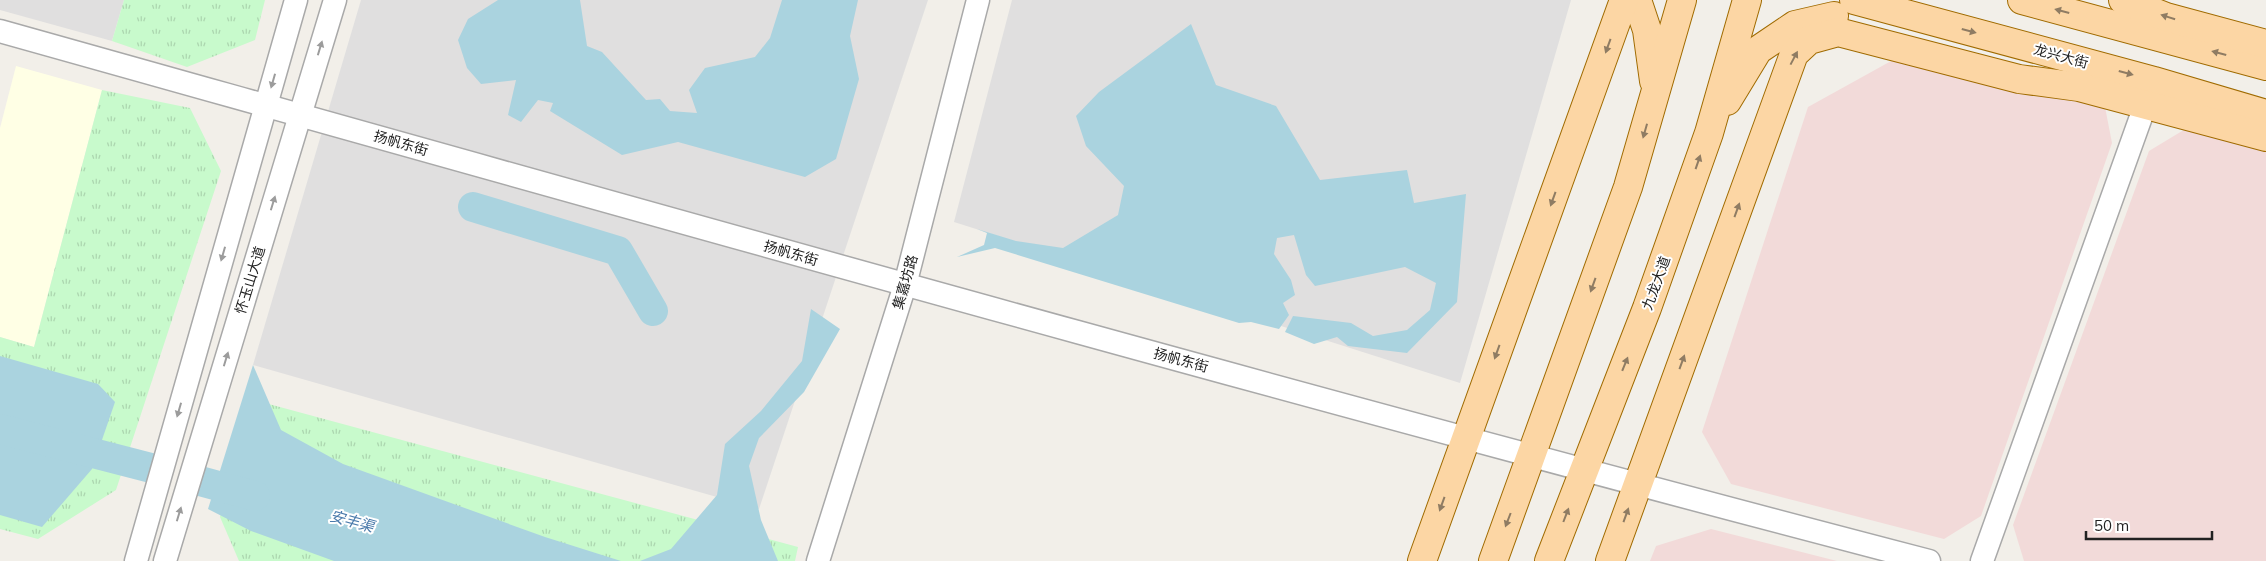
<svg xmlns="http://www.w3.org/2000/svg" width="2266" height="561" viewBox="0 0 2266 561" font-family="Mulish,'Noto Sans SC',sans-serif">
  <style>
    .residential { fill: #e0dfdf }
    .commercial { fill: #f2dad9 }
    .education { fill: #ffffe5 }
    .park { fill: url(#park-tufts) }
    .water { fill: #aad3df }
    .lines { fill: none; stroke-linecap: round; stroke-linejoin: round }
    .river { stroke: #aad3df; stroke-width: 30 }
    .minor-casing { stroke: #a9a9a9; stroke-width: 25 }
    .major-casing { stroke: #a06b00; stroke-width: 30 }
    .minor { stroke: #fff; stroke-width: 22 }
    .major { stroke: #fcd6a4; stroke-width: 28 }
    .oneway { fill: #8f7c63 }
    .oneway2 { fill: #9c9c9c }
    .labels { text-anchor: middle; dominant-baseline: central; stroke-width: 4; stroke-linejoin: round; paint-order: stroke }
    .street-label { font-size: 14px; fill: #222; stroke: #fff }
    .water-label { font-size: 15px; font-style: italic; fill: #4a7aab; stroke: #fff }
  </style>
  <defs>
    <pattern id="park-tufts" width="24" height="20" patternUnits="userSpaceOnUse" patternTransform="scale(1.25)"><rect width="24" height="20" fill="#c8facc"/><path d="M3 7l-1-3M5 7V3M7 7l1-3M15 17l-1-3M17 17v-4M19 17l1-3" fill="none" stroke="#acd6af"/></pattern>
  </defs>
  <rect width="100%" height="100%" fill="#f2efe9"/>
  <g class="residential">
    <polygon points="0,0 124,0 112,41 0,10"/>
    <polygon points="361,0 928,0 759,509 253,365"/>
    <polygon points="1012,0 1571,0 1460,383 954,222"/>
  </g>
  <g class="commercial">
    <polygon points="1911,50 2105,107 2112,143 1981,516 1944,539 1731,484 1702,432 1808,107"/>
    <polygon points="2192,125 2266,149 2266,561 2024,561 2013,525 2149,151"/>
    <polygon points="1711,529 1837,561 1650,561 1656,546"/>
  </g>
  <polygon class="education" points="16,66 102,90 34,347 0,337 0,128"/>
  <g class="park">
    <polygon points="124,0 265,0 255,40 187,67 112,41"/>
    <polygon points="102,90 190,108 221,171 116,490 38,539 0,529 0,337 34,347"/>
    <polygon points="254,400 798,547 795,561 239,561 220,517"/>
  </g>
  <g class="water">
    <polygon points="498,0 580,0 587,46 602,52 646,100 660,99 670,111 697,113 689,90 705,68 755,57 770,38 782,0 858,0 850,36 859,79 836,159 805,177 678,142 622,155 550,111 553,103 538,100 521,122 508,115 516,80 481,84 467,68 458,40 468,19"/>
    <polygon points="1191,24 1216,85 1276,106 1320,180 1407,170 1414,203 1466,194 1457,302 1407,353 1348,346 1337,337 1314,344 1285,332 1293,316 1351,323 1373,336 1407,330 1430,310 1436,283 1405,267 1315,286 1306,275 1294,235 1277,238 1274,254 1291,280 1295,295 1283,303 1289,315 1279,329 1251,322 1239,323 995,248 957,257 984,245 987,233 977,229 1016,241 1063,248 1118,215 1124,186 1086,146 1076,116 1099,92"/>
    <polygon points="811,309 840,329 804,392 759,438 749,466 761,520 778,561 640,561 671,549 717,495 725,444 761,411 802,361"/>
    <polygon points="0,356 98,384 115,402 92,469 42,527 0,515"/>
    <polygon points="253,365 281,430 343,464 545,537 621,561 334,561 251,531 208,509"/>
  </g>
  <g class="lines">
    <g class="river">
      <polyline points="473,207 618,251 653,311"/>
      <polyline points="0,429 151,468"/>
      <polyline points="200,481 255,496"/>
    </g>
    <defs>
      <g id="minor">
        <path d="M 0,31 C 642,211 1284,393 1929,561"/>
        <polyline points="136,561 296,0"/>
        <polyline points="165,561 335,0"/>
        <polyline points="818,561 905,285 978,0"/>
        <polyline points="1982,561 2151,89"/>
      </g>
      <g id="major">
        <polyline points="1637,0 1647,30 1654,81"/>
        <polyline points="1854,0 2154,81 2266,114"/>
        <polyline points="2022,0 2266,66"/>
        <polyline points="2123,0 2166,17 2266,44"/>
        <polyline points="1727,101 1758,50 1795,25 1834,16"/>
        <polyline points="1422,561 1624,0"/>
        <polyline points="1493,561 1628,187 1682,0"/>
        <polyline points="1549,561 1647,308 1709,133 1747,0"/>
        <polyline points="1610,561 1794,54 1809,40 1838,32 2019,79 2079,87 2266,137"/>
      </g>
    </defs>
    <use href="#minor" class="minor-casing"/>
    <use href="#major" class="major-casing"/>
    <use href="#minor" class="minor"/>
    <use href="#major" class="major"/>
  </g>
  <defs><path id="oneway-solid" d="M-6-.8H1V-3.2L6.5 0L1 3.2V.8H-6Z" transform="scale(1.25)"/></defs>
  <g class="oneway">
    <use href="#oneway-solid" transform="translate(2062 11) rotate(-165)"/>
    <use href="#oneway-solid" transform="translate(2168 17) rotate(-162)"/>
    <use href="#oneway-solid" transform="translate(1969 31) rotate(15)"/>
    <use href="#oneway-solid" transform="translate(1608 46) rotate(110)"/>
    <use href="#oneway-solid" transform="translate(2219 53) rotate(-165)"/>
    <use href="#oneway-solid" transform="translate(1794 58) rotate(-62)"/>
    <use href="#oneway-solid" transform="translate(2126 73) rotate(15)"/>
    <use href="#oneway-solid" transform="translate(1645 131) rotate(106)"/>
    <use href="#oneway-solid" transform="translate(1698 162) rotate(-71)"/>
    <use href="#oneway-solid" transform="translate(1553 199) rotate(110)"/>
    <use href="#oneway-solid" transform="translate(1737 210) rotate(-70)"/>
    <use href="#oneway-solid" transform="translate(1593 285) rotate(110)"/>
    <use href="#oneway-solid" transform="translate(1497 352) rotate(110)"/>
    <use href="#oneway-solid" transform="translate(1682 362) rotate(-70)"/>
    <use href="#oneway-solid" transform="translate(1625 364) rotate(-68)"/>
    <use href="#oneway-solid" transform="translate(1442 504) rotate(110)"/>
    <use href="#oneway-solid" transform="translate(1566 515) rotate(-69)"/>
    <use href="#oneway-solid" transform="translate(1626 515) rotate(-70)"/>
    <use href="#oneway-solid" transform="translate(1508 520) rotate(111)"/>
  </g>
  <g class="oneway2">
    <use href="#oneway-solid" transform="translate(320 48) rotate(-73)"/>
    <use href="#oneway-solid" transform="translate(273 81) rotate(106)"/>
    <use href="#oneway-solid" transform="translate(273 203) rotate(-73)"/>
    <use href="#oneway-solid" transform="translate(223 254) rotate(106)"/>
    <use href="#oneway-solid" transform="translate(226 359) rotate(-73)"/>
    <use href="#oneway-solid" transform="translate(179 410) rotate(106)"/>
    <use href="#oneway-solid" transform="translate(179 514) rotate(-73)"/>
  </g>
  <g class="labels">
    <g class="street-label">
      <text transform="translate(2061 56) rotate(15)">龙兴大街</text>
      <text transform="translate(401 143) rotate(16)">扬帆东街</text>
      <text transform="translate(791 253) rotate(16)">扬帆东街</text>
      <text transform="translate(250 280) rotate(-73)">怀玉山大道</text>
      <text transform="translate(905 282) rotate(-74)">集嘉坊路</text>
      <text transform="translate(1656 283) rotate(-70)">九龙大道</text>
      <text transform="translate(1181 360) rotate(15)">扬帆东街</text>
    </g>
    <g class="water-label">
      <text transform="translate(352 521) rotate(15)">安丰渠</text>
    </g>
  </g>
  <path d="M2086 531v8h126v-8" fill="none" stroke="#222222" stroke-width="2.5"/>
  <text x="2094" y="531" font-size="15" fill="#222222" stroke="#ffffff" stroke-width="4" paint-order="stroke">50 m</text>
</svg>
